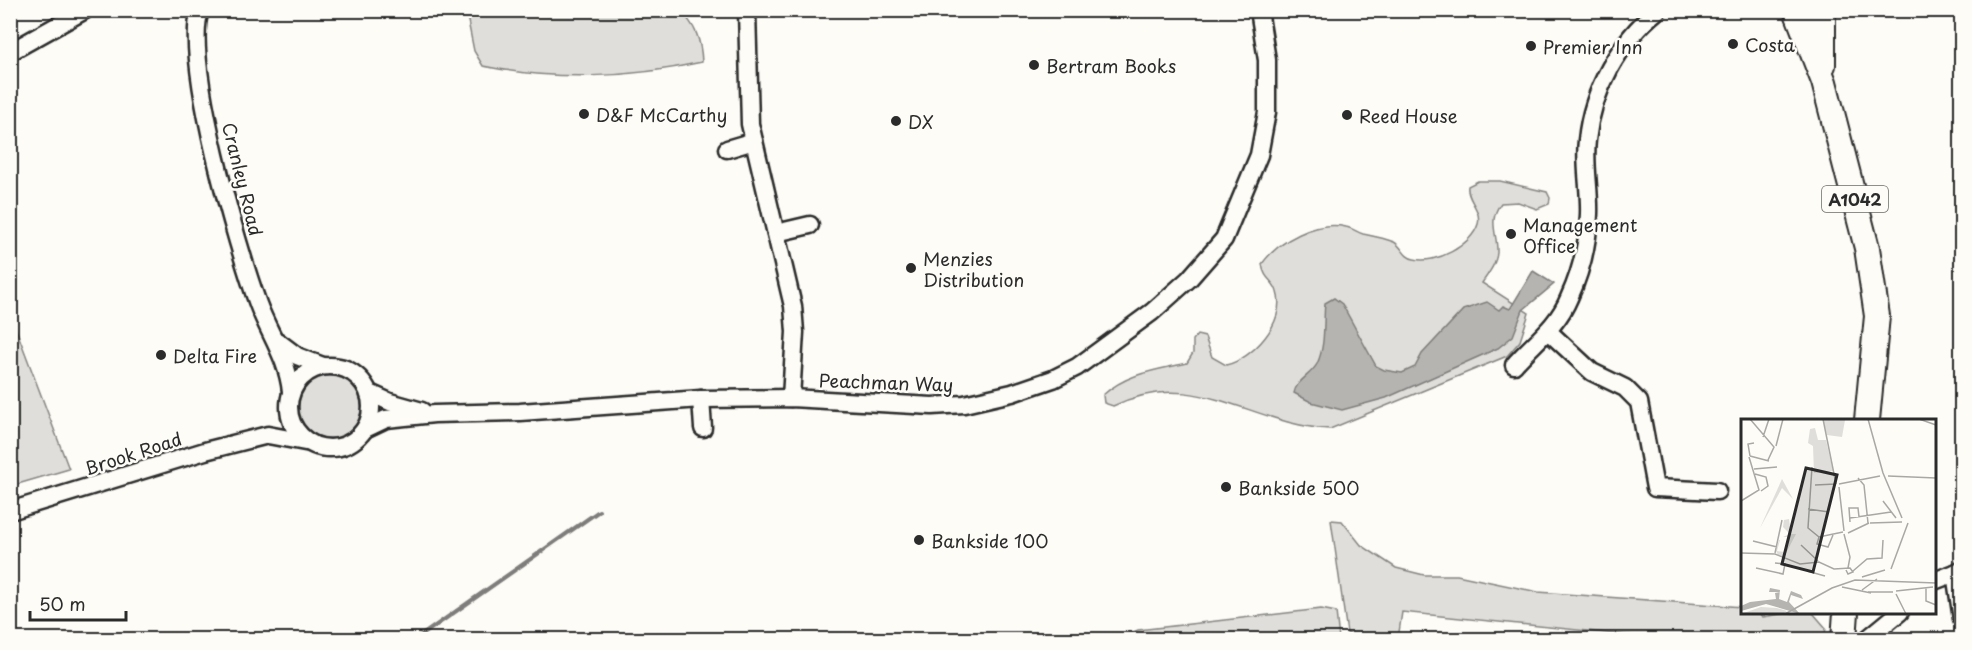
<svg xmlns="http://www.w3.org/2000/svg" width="1972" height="650" viewBox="0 0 1972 650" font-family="'Playpen Sans',sans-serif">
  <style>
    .green { fill: #dfdeda; stroke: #858482; stroke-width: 1.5 }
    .water { fill: #b5b4b1; stroke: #7e7d7b; stroke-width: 1.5 }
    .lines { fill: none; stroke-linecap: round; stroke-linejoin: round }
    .stream { stroke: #7e7d7b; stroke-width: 4 }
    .minor-casing { stroke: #2b2b2b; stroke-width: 21 }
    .highway-casing { stroke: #2b2b2b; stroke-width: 28 }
    .minor { stroke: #fdfcf7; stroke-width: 16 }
    .highway { stroke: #fdfcf7; stroke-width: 24 }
    .poi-dot { fill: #2b2b2b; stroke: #fdfcf7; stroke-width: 2 }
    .labels { text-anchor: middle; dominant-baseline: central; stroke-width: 5; stroke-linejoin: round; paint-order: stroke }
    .shield { fill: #fdfcf7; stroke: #6a6a68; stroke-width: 1.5 }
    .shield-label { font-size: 16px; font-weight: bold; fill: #2b2b2b }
    .poi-label { font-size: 18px; fill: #2b2b2b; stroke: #fdfcf7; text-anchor: start }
    .street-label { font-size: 18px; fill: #2b2b2b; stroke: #fdfcf7 }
    .inset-road { fill: none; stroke: #a9a8a5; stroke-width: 1.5 }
    .view { fill: #2b2b2b; fill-opacity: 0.15; stroke: #2b2b2b; stroke-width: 3 }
    .inset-edge { fill: none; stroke: #2b2b2b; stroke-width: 3 }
  </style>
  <rect width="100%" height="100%" fill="#fdfcf7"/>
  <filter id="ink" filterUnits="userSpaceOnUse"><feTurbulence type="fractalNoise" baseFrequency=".0167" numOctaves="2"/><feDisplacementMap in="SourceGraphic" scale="12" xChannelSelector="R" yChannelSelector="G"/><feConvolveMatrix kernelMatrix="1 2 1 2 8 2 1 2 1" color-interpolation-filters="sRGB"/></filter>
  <g filter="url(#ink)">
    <g class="green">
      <path d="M 466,11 L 680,11 C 696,25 701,41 702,62 C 631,78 554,81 483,66 L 474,51 Z"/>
      <path d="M 1478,181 L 1500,181 L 1547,192 L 1550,198 L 1549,204 L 1537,209 L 1518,202 L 1501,203 C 1487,222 1498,234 1497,253 C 1496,264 1488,274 1482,283 L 1529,313 L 1520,341 L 1507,356 L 1330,429 C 1251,425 1195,366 1113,406 L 1104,403 L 1103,395 C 1127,373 1157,370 1187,363 L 1193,353 L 1193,340 L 1197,335 L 1205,337 L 1212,357 L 1226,365 C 1252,359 1287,322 1277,292 C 1274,280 1264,280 1262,264 C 1278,241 1317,220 1346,227 C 1352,228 1357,232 1363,234 C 1373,236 1384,238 1394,242 C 1403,247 1403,257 1414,259 C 1435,265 1472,245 1478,224 C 1482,209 1466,200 1468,186 Z"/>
      <polygon points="10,313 69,469 11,486 10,486"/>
      <circle cx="330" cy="407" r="31"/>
      <polygon points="1331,520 1342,521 1361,545 1396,568 1424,575 1457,575 1538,592 1742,607 1742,612 1757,613 1763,617 1786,613 1813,613 1826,628 1824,639 1665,639 1402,612 1398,639 1361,639 1347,633"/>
      <polygon points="1321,609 1336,612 1339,639 1117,639 1138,630"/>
    </g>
    <path class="water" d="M 1533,271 L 1554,284 L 1523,310 L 1513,336 L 1498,348 L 1386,398 L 1342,410 L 1311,402 L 1294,393 C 1296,381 1311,375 1317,364 C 1326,345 1323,323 1325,303 L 1334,298 L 1342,304 L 1376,366 L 1384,370 L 1402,373 L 1415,367 L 1422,354 L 1463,310 L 1487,302 L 1499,310 L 1503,306 L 1510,309 Z"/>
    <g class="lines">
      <polyline class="stream" points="415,640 599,511"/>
      <defs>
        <g id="minor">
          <path d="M 200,10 C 183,61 238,249 258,304 C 269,334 288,359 291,392"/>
          <polyline points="747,10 750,124 793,306 795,332 791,398"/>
          <polyline points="10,52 85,10"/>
          <polyline points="727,149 754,141"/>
          <polyline points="776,233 810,225"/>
          <polyline points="1549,332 1592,372 1625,388 1639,402 1655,488 1717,491"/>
          <polyline points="277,341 297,356 323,366"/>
          <path d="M 1514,365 C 1534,342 1557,327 1569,298 C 1581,272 1588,242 1589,214 C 1590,189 1584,165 1587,140 C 1592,91 1619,41 1658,10"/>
          <circle cx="330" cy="407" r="41"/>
          <polyline points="370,393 390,402 422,411"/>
          <polyline points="701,399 703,428"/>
          <polyline points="365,429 386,419 434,414 520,412 701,399 791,398 932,406 964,404 1012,393 1053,379 1077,367 1152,312 1189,279 1224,239 1259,155 1267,112 1267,60 1259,10"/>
          <polyline points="10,511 205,451 268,435 305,442"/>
          <polyline points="1962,569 1955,573 1962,619"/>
          <polyline points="1934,581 1955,573"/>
          <polyline points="1866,640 1900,612"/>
        </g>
        <g id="highway">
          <polyline points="1796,10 1824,82 1867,248 1877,316 1867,420"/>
          <polyline points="1823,10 1823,65"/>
          <polyline points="1844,640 1846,612"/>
        </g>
      </defs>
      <use href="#minor" class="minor-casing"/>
      <use href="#highway" class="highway-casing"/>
      <use href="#minor" class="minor"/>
      <use href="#highway" class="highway"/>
    </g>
  </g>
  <g class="poi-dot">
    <circle cx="1733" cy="44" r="6"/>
    <circle cx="1531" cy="46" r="6"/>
    <circle cx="1034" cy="65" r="6"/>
    <circle cx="584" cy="114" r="6"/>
    <circle cx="1347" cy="115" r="6"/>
    <circle cx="896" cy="121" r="6"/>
    <circle cx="1511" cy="234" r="6"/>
    <circle cx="911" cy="268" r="6"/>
    <circle cx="161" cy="355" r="6"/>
    <circle cx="1226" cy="487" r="6"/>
    <circle cx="919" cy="540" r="6"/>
  </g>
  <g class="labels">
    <rect class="shield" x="1822" y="186" width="66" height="26" rx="4.5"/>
    <g class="shield-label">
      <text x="1855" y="199">A1042</text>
    </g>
    <g class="poi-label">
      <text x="1745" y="44">Costa</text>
      <text x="1543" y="46">Premier Inn</text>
      <text x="1046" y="65">Bertram Books</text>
      <text x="596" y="114">D&amp;F McCarthy</text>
      <text x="1359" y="115">Reed House</text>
      <text x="908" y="121">DX</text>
      <text x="1523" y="224">Management<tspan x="1523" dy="21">Office</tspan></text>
      <text x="923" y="258">Menzies<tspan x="923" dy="21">Distribution</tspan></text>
      <text x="173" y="355">Delta Fire</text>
      <text x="1238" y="487">Bankside 500</text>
      <text x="931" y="540">Bankside 100</text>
    </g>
    <g class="street-label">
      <text transform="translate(243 179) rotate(76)">Cranley Road</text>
      <text transform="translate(886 382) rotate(2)">Peachman Way</text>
      <text transform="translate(133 453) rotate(-18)">Brook Road</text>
    </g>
  </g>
  <g transform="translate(1741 419)">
    <rect width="195" height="195" fill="#fdfcf7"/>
    <path d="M 82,0 L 104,1 L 101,18 L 86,16 ZM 74,9 L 77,21 L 85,21 L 92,52 L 73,54 L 72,27 L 67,24 L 69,10 ZM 41,60 L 52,80 L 41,69 L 19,109 ZM 48,100 L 50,115 L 55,115 L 43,138 L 37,136 L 35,132 L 38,121 L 39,121 L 36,132 L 44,133 L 49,118 L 42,118 L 49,115 L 42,108 L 43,101 ZM 20,188 L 36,189 L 46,192 L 42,195 L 0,195 Z" fill="#dfdeda"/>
    <path d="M 29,169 L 39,171 L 38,180 L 46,183 L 50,172 L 60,176 L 62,180 L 50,176 L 48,183 L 59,195 L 25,185 L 0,192 L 0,187 L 9,183 L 35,180 L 34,174 L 39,173 L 28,173 Z" fill="#b5b4b1"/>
    <path class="inset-road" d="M 9,0 L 33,28 L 27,41M 82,0 L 95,65M 127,0 L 142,54 L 161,99M 178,0 L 195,6M 22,18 L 28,0M 35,27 L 42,0M 9,37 L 28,42M 9,37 L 7,25 L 13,24M 71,48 L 67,109 L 78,118 L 102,113M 13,50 L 36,48M 14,55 L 25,58 L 27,67 L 20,72M 147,57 L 195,59M 117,59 L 123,66 L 127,104M 98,65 L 139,57M 74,66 L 95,65M 98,68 L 103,112M 0,82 L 18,71 L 8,38M 142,82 L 155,99M 67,90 L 88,93M 109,99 L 150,93M 109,103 L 108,89 L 117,89 L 118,98M 129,104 L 161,103M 107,114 L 128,104M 103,115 L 109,138 L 107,149M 78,118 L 76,125 L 87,128 L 92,116M 12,122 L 36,128M 60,126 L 77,142M 0,134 L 34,135 L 59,145 L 78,143 L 93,150 L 109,149 L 112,153 L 107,155 L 105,151M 34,134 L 41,101M 15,149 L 42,155 L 44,145 L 34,144M 150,150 L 167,104M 66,152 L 84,157M 112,152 L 126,140 L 141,139 L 142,121M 121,158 L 144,151M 101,168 L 130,174M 185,169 L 185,182 L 195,186M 121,171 L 136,160M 155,172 L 192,168M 127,173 L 152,173M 155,175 L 165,195M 44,195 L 91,169 L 114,161 L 195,164"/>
    <path class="view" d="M 65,49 L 96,56 L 72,153 L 41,145 Z"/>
    <rect width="195" height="195" class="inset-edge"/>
  </g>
  <rect width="1972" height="650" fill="none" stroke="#fdfcf7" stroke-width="36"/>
  <rect x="18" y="18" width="1936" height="614" fill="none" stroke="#2b2b2b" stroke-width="2" filter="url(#ink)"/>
  <path d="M30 611v9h96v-9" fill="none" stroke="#2b2b2b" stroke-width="3"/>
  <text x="39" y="611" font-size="18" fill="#2b2b2b" stroke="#fdfcf7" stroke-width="4.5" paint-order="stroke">50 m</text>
</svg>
